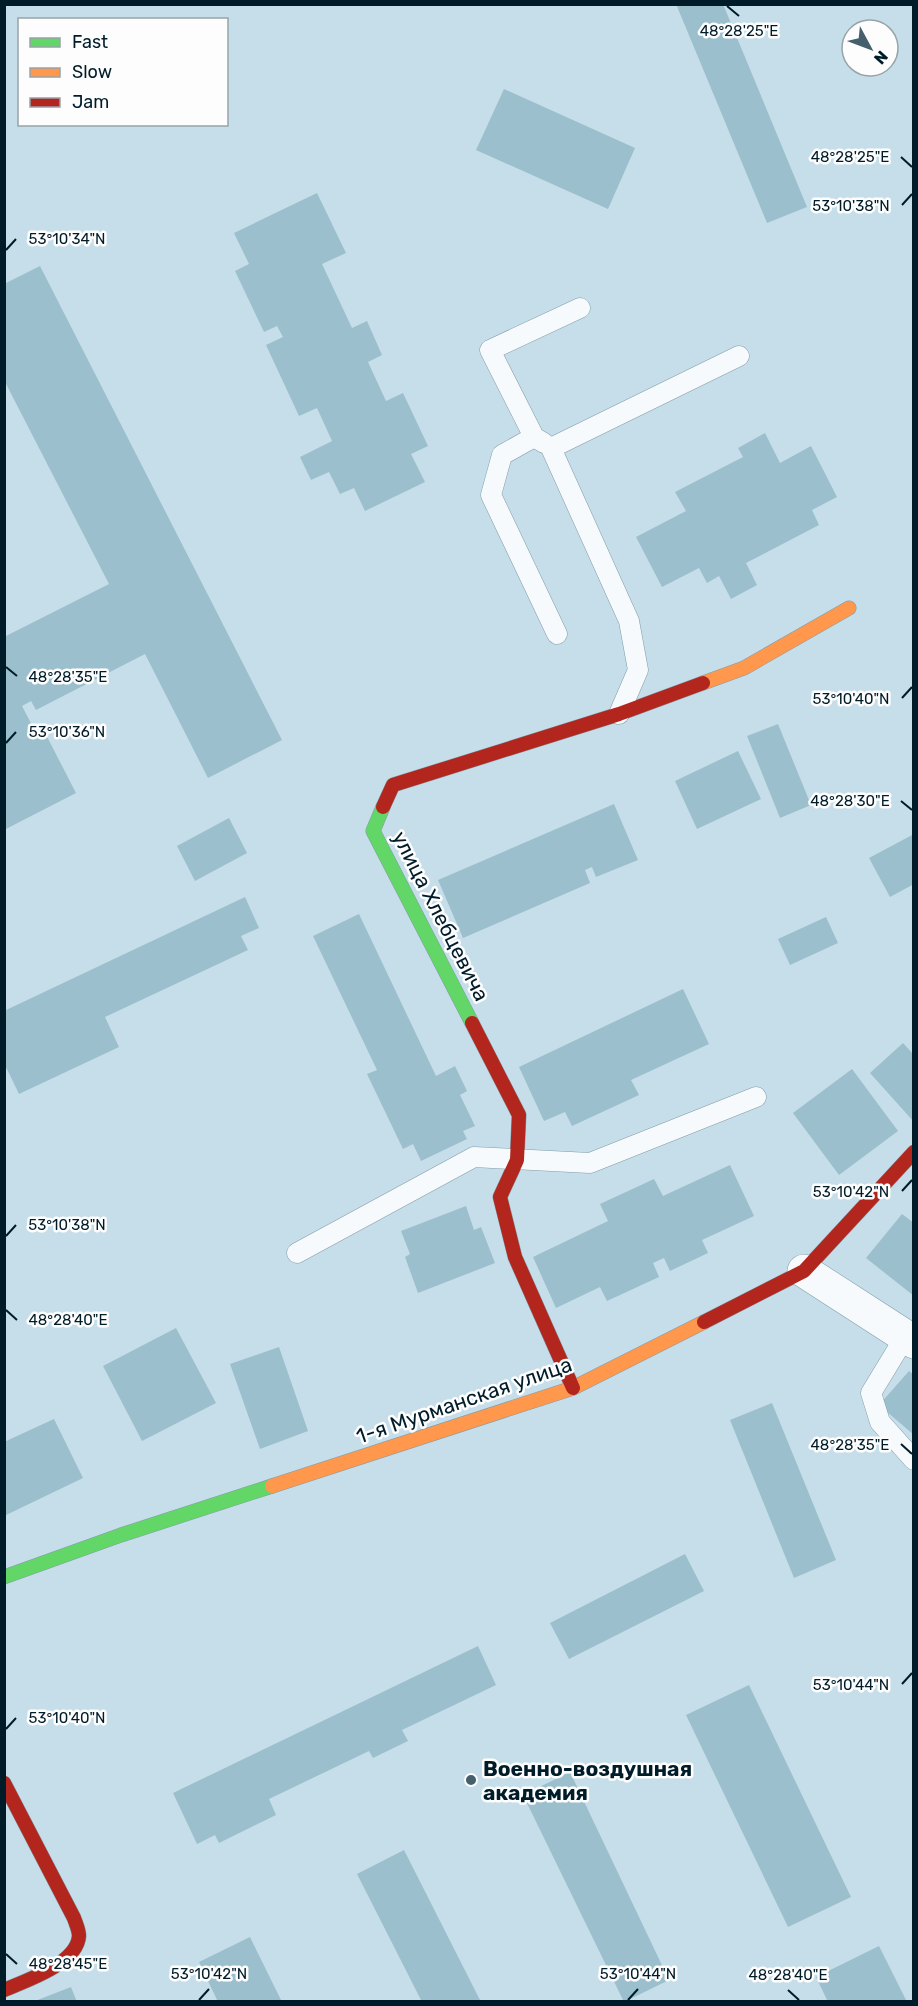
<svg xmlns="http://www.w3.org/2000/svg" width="918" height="2006" viewBox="0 0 918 2006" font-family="Rubik,sans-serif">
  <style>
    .building { fill: #9bbfcd }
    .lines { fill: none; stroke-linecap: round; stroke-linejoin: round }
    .lane-casing { stroke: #829da8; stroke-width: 21 }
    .street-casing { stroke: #829da8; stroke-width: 34 }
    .fast-casing { stroke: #829da8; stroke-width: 15 }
    .slow-casing { stroke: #829da8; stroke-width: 15 }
    .jam-casing { stroke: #829da8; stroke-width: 15 }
    .lane { stroke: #f6fafc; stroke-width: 20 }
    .street { stroke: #f6fafc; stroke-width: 33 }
    .fast { stroke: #63d668; stroke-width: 14 }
    .slow { stroke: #ff974d; stroke-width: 14 }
    .jam { stroke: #b3261e; stroke-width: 14 }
    .ticks { fill: none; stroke: #001c29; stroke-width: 2 }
    .poi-dot { fill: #45606c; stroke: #fdfdfd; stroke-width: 2 }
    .labels { text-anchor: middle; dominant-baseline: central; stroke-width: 5; stroke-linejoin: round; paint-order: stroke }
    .street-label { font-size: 21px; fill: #001c29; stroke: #fdfdfd }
    .poi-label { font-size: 21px; font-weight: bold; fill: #001c29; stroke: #fdfdfd; text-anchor: start }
    .ticks-label { font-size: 15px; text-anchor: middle; fill: #001c29; stroke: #fdfdfd; stroke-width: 5; stroke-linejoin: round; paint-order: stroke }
  </style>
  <rect width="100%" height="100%" fill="#c6dee9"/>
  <g class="building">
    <polygon points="676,4 723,4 807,207 767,223"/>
    <polygon points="504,89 635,148 608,209 476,150"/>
    <polygon points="317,193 346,253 322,264 352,328 367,321 382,355 368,362 386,401 403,393 428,446 411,454 425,482 365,511 354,488 340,494 329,472 311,480 300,457 332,441 317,408 299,416 266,345 283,337 277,326 264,332 235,271 249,264 234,233"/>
    <polygon points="40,266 282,740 208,778 145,654 36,710 31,701 22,706 34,729 41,725 76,793 4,830 4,637 109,584 4,380 4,284"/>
    <polygon points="765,433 780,463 811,446 837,497 812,510 819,525 746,563 757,585 731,599 719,576 707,583 699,568 662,587 636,537 686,511 675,492 743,457 738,448"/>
    <polygon points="778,724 811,805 780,818 747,736"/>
    <polygon points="738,751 761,799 697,829 675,781"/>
    <polygon points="614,804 638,860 596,877 592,867 585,870 590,883 463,938 438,880"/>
    <polygon points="229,818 247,853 195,881 177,846"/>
    <polygon points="914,834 914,884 890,897 869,858"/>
    <polygon points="245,897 259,928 241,936 248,950 105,1017 119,1047 19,1094 4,1063 4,1011"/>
    <polygon points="359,914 436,1076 455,1066 467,1091 460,1095 475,1126 463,1131 467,1139 421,1161 413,1144 403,1149 367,1074 377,1070 313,936"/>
    <polygon points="826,917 838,943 790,965 778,939"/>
    <polygon points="683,989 709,1044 631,1080 639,1095 572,1126 565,1112 544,1121 519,1067"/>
    <polygon points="903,1043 914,1055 914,1122 870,1073"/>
    <polygon points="852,1069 898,1131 839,1175 793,1113"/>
    <polygon points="730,1165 754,1216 702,1240 708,1253 670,1271 664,1258 653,1263 659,1277 607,1301 600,1287 556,1308 533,1257 608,1221 600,1204 654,1179 663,1196"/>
    <polygon points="466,1206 474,1230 481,1227 495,1263 418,1293 405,1257 410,1254 401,1231"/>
    <polygon points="902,1214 914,1223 914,1296 866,1258"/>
    <polygon points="176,1328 216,1403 142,1441 103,1366"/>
    <polygon points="279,1347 308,1431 260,1449 230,1364"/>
    <polygon points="909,1371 914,1375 914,1435 879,1405"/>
    <polygon points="772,1403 836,1560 794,1578 730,1420"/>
    <polygon points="54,1419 83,1478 4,1516 4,1442"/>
    <polygon points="685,1554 704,1591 569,1659 550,1623"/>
    <polygon points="478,1646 496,1685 402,1730 408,1741 373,1758 369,1751 269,1799 276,1815 219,1843 215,1835 197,1844 173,1793"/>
    <polygon points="749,1685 851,1897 788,1927 686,1715"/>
    <polygon points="570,1772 669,1980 624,2002 523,1795"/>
    <polygon points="404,1850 481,2002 422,2002 357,1874"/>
    <polygon points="250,1937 282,2002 218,2002 199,1962"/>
    <polygon points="879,1946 907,2002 828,2002 816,1977"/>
    <polygon points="71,1987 77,2002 35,2002 35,2001"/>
  </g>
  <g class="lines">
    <defs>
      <g id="lane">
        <polyline points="534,437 502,455 491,495 557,634"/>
        <polyline points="544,443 534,437 490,350 580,308"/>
        <polyline points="619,714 638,670 629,621 551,448 739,356"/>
        <polyline points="297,1253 474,1157 590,1163 756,1097"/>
        <polyline points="905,1337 871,1393 880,1422 914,1460"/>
      </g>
      <polyline id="street" points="804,1271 914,1342"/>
      <g id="fast">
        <polyline points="383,807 373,831 472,1023"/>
        <polyline points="4,1577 121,1535 272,1486"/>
      </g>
      <g id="slow">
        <polyline points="703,683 744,668 849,608"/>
        <polyline points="272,1486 573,1388 704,1322"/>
      </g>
      <g id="jam">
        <polyline points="383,807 393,785 619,714 703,683"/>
        <polyline points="472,1023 519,1115 517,1160 500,1197 515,1257 573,1388"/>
        <polyline points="704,1322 804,1271 914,1152"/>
        <path d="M 4,1783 L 74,1918 C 76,1924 79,1930 79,1936 C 77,1964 25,1981 4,1990"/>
      </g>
    </defs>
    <use href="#lane" class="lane-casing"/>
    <use href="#street" class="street-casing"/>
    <use href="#fast" class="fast-casing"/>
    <use href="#slow" class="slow-casing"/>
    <use href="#jam" class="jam-casing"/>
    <use href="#lane" class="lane"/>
    <use href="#street" class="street"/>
    <use href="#fast" class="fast"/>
    <use href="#slow" class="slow"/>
    <use href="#jam" class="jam"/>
  </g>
  <path class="ticks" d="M 727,6 L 739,16M 901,157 L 912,167M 902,205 L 912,194M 6,250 L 16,239M 6,667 L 17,676M 902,698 L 912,687M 6,743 L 16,732M 901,801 L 912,810M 902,1191 L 912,1180M 6,1236 L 16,1225M 6,1310 L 17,1320M 901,1444 L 912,1454M 902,1684 L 912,1673M 6,1729 L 16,1718M 6,1954 L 17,1964M 788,1990 L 799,2000M 199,2000 L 209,1989M 628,2000 L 638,1989"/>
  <circle class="poi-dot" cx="471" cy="1780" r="6"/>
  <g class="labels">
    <g class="street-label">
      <text transform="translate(441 916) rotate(63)">улица Хлебцевича</text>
      <text transform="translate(464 1400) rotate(-19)">1-я Мурманская улица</text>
    </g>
    <g class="poi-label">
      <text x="483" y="1768">Военно-воздушная<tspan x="483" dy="24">академия</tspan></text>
    </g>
  </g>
  <g class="ticks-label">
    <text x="739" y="36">48°28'25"E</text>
    <text x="850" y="162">48°28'25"E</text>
    <text x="851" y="211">53°10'38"N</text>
    <text x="67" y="244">53°10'34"N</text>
    <text x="68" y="682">48°28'35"E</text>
    <text x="851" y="704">53°10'40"N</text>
    <text x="67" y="737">53°10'36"N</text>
    <text x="850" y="806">48°28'30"E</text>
    <text x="851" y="1197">53°10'42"N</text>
    <text x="67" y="1230">53°10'38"N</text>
    <text x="68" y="1325">48°28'40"E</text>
    <text x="850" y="1450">48°28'35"E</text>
    <text x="851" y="1690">53°10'44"N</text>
    <text x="67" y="1723">53°10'40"N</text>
    <text x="68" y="1969">48°28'45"E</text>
    <text x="209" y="1979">53°10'42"N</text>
    <text x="638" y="1979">53°10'44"N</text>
    <text x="788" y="1980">48°28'40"E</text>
  </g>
  <rect width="918" height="2006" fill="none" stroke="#001c29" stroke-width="12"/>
  <rect x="18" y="18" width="210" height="108" fill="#fdfdfd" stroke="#98a3a8" stroke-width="1.5"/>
  <rect x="30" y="38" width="30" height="9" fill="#63d668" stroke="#98a3a8" stroke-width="1.5"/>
  <text x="72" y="48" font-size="18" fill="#001c29">Fast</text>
  <rect x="30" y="68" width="30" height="9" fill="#ff974d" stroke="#98a3a8" stroke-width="1.5"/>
  <text x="72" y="78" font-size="18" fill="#001c29">Slow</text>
  <rect x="30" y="98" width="30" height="9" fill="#b3261e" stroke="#98a3a8" stroke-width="1.5"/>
  <text x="72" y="108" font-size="18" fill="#001c29">Jam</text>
  <g transform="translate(870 48) rotate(131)"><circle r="28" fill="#fdfdfd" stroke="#98a3a8" stroke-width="1.5"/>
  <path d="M0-4.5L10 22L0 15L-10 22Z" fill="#45606c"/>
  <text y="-9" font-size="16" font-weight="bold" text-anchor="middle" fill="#001c29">N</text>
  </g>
</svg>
